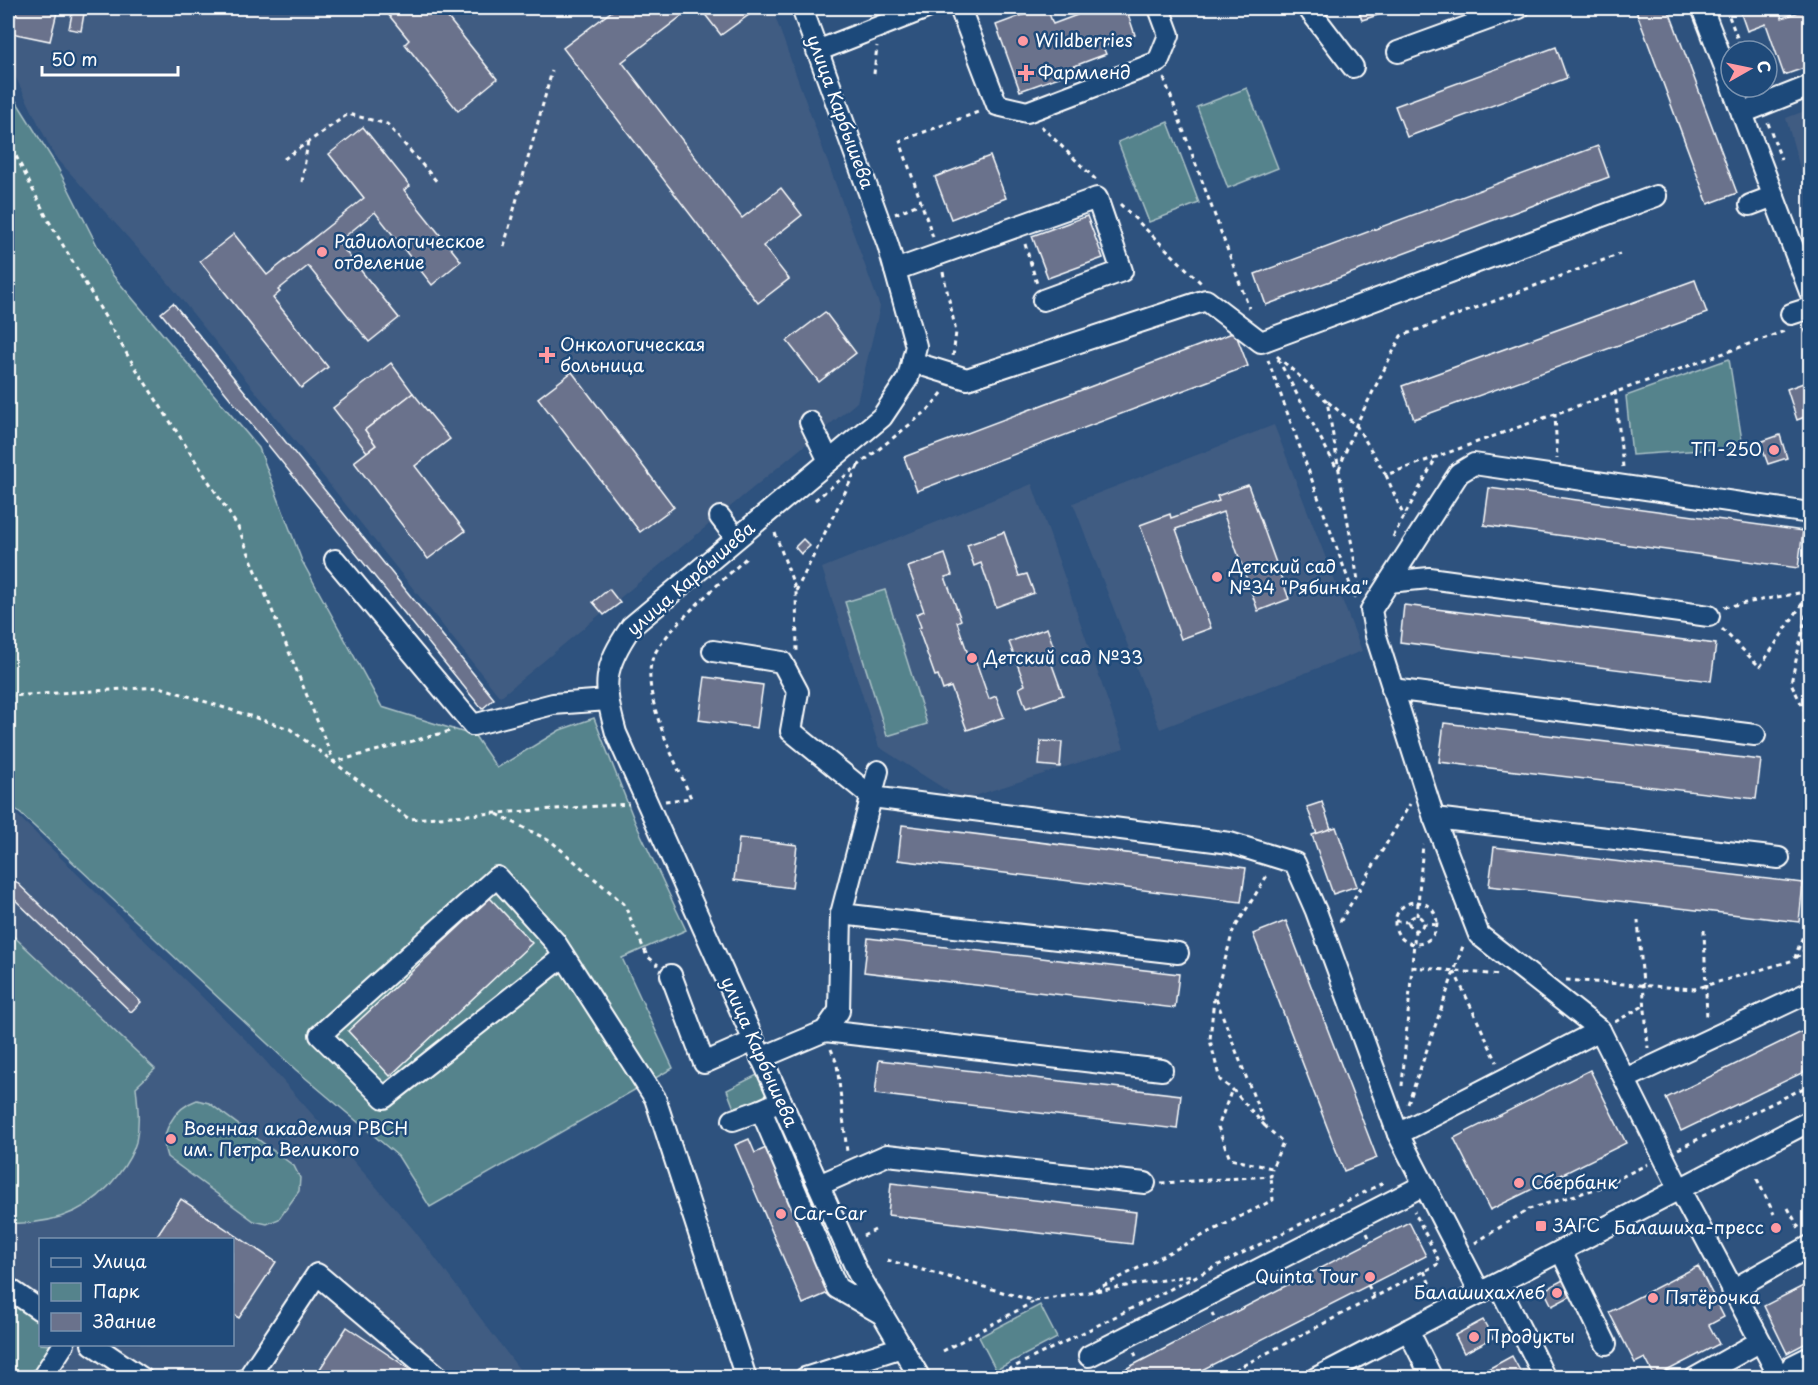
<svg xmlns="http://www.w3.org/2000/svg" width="1818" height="1385" font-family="'Playpen Sans',sans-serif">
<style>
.built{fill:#405c82;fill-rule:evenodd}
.green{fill:#55838c;stroke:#aac1c6;stroke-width:1.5}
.building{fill:#6a728c;stroke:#fff;stroke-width:1.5}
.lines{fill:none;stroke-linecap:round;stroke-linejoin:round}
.minor-casing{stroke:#fff;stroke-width:24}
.path{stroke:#fff;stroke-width:3;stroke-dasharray:4.5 4.5;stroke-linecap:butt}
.minor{stroke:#1f4a7a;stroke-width:20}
.poi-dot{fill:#ff9aa2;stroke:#1f4a7a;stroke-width:2}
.labels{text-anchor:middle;stroke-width:5;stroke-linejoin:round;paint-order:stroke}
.poi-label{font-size:18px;fill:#fff;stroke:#1f4a7a;text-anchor:start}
.street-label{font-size:18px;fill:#fff;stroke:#1f4a7a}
</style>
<rect width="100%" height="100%" fill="#2e527e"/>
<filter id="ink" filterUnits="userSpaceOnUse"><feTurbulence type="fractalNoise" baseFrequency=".0167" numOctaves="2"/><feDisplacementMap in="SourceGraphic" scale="12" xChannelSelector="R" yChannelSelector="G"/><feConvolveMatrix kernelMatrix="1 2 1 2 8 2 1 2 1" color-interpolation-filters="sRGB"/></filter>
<g filter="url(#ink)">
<g class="built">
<path d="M8,8H772L880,307L857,402L500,697L166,280L54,155L8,62Z"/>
<path d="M1810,109V204L1786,118Z"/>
<path d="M1274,425L1362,651L1160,729L1073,503Z"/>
<path d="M1032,484L1124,748L962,800L879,747L822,568Z"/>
<path d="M8,806L254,1048L414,1230L525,1377H8ZM40,1240H232V1344H40Z"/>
</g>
<g class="green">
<path d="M8,88L58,168L111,273L259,448L302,561L382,707L475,736L497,768L560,730L594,718L635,822L686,930L622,958L673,1068L430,1207L398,1156L296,1070L8,802Z"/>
<path d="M1247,88L1278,168L1228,188L1197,107Z"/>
<path d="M1168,122L1199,203L1149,222L1118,142Z"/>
<path d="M1729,359L1743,447L1632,455L1626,396Z"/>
<path d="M885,590L927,724L887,736L845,602Z"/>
<path d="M8,931L155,1069L136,1087C138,1106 140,1123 136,1142C133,1153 125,1166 118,1175C91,1211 55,1225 10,1223L8,1226Z"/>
<path d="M759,1074L768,1097L735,1111L727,1090Z"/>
<path d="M197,1100L209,1103L294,1166L300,1178L299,1191L279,1219L267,1224L254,1221L167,1157C158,1134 174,1108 197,1100Z"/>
<path d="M8,1300L40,1319V1344L52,1345L30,1377L8,1378Z"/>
<path d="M1040,1305L1057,1338L996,1370L979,1337Z"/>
</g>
<g class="building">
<path d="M17,8H58L50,41L11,33Z"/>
<path d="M73,8H85L81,31L69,29Z"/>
<path d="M383,8H440L497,79L458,111L405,44L409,40Z"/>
<path d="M616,8H692L622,62L742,218L781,188L802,215L763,246L789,279L758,303L563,48Z"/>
<path d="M700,8H745L750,14L721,35Z"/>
<path d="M1042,8H1047L1053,24L1077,15L1074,8H1126L1135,35L1103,47L1106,54L1069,68L1070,73L1020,91L996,25Z"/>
<path d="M1358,8H1400L1362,20Z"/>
<path d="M1635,8H1668L1737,193L1708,204Z"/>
<path d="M1739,8H1778L1782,18L1810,8V66L1784,75L1766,24L1747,31Z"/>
<path d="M1556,47L1567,78L1407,137L1395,106Z"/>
<path d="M363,127L410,186L404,190L461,261L432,285L375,212L338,242L399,318L369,342L308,266L278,290L280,292L273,298L328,367L301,388L200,261L234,234L267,275L364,198L329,154Z"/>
<path d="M1598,146L1609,177L1266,305L1255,274Z"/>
<path d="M990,156L1006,198L951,219L935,177Z"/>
<path d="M1087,216L1103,258L1048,278L1032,236Z"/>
<path d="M1695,280L1707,313L1414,419L1402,386Z"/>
<path d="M173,303L494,699L482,709L161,313Z"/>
<path d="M825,312L856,353L819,382L787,341Z"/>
<path d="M1235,332L1248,366L917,491L904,457Z"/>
<path d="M391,363L413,393L365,430L376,445L367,452L333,408Z"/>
<path d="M572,372L674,507L640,532L538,398Z"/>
<path d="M1806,382L1810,396V415L1797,420L1787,389Z"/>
<path d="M413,393L450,439L415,466L465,531L428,559L354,462L376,445L365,430Z"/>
<path d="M1780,435L1787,458L1768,464L1760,442Z"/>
<path d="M1248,485L1289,599L1258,611L1223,512L1176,529L1211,628L1181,639L1140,525L1170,514L1171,518L1219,501L1217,496Z"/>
<path d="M1489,488L1803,531L1798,568L1484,525Z"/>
<path d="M1004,532L1019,576L1027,574L1034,593L996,607L981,563L974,566L967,545Z"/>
<path d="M803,539L810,546L801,554L795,547Z"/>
<path d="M945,554L952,575L945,577L961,620L957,622L969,657L974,656L989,699L996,696L1004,717L967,730L951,687L943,690L938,675L935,676L918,628L921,627L916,614L924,611L908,567Z"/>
<path d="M609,589L620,603L604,615L593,602Z"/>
<path d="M1404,605L1716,644L1711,681L1400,642Z"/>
<path d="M1047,628L1054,648L1047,651L1063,695L1026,708L1019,688L1025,685L1009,642Z"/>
<path d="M705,677L763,685L757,728L699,720Z"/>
<path d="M1444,723L1761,760L1756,799L1439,762Z"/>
<path d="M1041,741L1062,742L1060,767L1039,765Z"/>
<path d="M1322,802L1331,829L1317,834L1307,807Z"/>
<path d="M902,825L1246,868L1241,902L898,860Z"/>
<path d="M1336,827L1357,886L1333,894L1312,835Z"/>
<path d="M739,838L797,845L792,888L734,880Z"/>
<path d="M1494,847L1803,883L1799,922L1489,886Z"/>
<path d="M8,874L141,1002L131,1012L8,893Z"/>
<path d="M490,898L532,943L390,1076L348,1031Z"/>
<path d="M1286,921L1377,1158L1344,1171L1253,934Z"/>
<path d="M868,938L1179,974L1175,1008L864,972Z"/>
<path d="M1810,1028V1069L1681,1131L1666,1098Z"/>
<path d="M879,1060L1181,1095L1177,1129L875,1094Z"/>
<path d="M1590,1070L1626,1143L1490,1210L1454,1138Z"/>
<path d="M749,1139L755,1153L766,1148L828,1293L803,1304L735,1145Z"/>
<path d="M891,1183L1136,1212L1132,1244L888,1215Z"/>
<path d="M181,1199L276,1262L239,1318L232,1314V1240H154Z"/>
<path d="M1409,1222L1426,1256L1186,1378H1108Z"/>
<path d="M1698,1266L1724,1317L1709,1325L1719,1344L1655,1377L1645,1358L1635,1363L1609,1312Z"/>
<path d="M1563,1280L1571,1296L1552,1306L1544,1290Z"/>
<path d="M1807,1284L1810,1291V1341L1787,1353L1764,1306Z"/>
<path d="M1483,1320L1493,1338L1464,1353L1455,1335Z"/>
<path d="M347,1327L423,1378H314Z"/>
<path d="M1512,1356L1524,1378H1473L1479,1374Z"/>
</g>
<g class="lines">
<g class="minor-casing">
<g id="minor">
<path d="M802,8L888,245L916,346L908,378L882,417L631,627C602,669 603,685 616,733L858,1273L920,1378"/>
<path d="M960,8L997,105L1027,112L1158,62L1169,35L1159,8"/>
<path d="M1308,8L1353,67"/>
<path d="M1702,8L1731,83"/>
<path d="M817,51L927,8"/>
<path d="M1398,52L1519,8"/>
<path d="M1732,87L1810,292"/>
<path d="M1742,113L1810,86"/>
<path d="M1750,205L1774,196"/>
<path d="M895,270L1097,198L1122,271L1043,300"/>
<path d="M1791,314L1810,308"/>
<path d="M912,362L967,379L1206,300L1261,342L1656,196"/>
<path d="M810,422L829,461"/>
<path d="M720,517L736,538"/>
<path d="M335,560L473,725L553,704L608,700"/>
<path d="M1389,582L1429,578L1709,616"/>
<path d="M713,651L782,662L798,692L791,731L872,797L1230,843L1295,863L1316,911L1398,1134"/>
<path d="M1392,689L1755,735"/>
<path d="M1434,818L1779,858"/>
<path d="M841,914L1178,953"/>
<path d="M564,956L384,1098L320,1035L497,877L555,942L564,956L655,1098L746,1378"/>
<path d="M671,975L704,1063L754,1041"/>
<path d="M825,1031L839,1011L841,914L878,771"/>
<path d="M761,1058L825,1031L1162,1070"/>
<path d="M1625,1079L1810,992"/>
<path d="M781,1101L761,1110L837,1288L882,1314"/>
<path d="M733,1120L761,1110"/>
<path d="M819,1185L887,1155L1145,1183"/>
<path d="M1561,1251L1606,1344"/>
<path d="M1498,1284L1545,1378"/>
<path d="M8,1288L40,1310"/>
<path d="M1732,1290L1810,1246"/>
<path d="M1480,1293L1398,1134L1600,1030"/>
<path d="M1408,1330L1432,1378"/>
<path d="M92,1344L142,1378"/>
<path d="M1089,1356L1424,1185"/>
<path d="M1792,1366L1810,1357"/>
<path d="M42,1378L64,1344"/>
<path d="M248,1378L317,1274L440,1378"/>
<path d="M805,1378L902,1347"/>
<path d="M1316,1378L1810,1121"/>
<path d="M1695,1378L1759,1342"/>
<path d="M1780,1378L1680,1190L1600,1030L1479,935L1434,818L1376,636L1371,610L1459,473L1474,464L1810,513"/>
</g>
</g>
<g class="path">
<path d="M860,8L865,13"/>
<path d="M1726,8L1742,51"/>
<path d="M874,74L877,46"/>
<path d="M1164,78L1249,308"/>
<path d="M1768,123L1781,159"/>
<path d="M1041,126L1096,180"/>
<path d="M8,140L47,218L128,356L238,527L334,762L454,730"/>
<path d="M284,159L348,114L387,124L438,183"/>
<path d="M302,182L308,141"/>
<path d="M1120,204L1201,283"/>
<path d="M895,214L921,203"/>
<path d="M933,237L900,141L981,111"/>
<path d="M1025,244L1037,284"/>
<path d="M504,246L552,71"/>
<path d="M943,272L956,332L953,357"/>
<path d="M1805,329L1810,342"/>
<path d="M1277,356L1327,401L1360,592"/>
<path d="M1278,359L1336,467"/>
<path d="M1268,360L1355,598"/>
<path d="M1615,391L1623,467"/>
<path d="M1328,402L1356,425L1386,475L1785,331"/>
<path d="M1555,413L1557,459"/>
<path d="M1339,469L1356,425L1401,336L1620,254"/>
<path d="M1386,475L1404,517"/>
<path d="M815,500L928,410L943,392"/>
<path d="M775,533L796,591L797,651"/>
<path d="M1393,537L1437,456"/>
<path d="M796,591L859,464"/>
<path d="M1810,597L1791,683L1810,721"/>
<path d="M1724,607L1810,591"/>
<path d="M1722,629L1760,667L1810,592"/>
<path d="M8,696L160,687L290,729L409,819L629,804"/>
<path d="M665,801L691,798C677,764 637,690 654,655C668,627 724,580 748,556"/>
<path d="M497,814L552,842L624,904L647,956L658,965"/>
<circle cx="1416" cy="923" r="21"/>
<path d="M1417,916L1423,844"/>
<circle cx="1416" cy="923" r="7"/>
<path d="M1638,920L1648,1048"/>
<path d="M1395,921L1409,922"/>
<path d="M1340,922L1410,804"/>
<path d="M1422,924L1438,925"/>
<path d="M1704,930L1707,1020"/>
<path d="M1796,958L1810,945"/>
<path d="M1412,967L1500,975"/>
<path d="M1454,971L1497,1062"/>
<path d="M1566,980L1694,989L1794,960L1810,917"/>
<path d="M1214,998L1210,1040L1220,1080L1232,1089"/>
<path d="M1615,1022L1645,1005"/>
<path d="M831,1049L837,1064L847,1152"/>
<path d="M1402,1086L1415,930"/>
<path d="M1408,1104L1464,943"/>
<path d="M1265,1126L1232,1089L1218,1127L1230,1159L1272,1168L1283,1142L1265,1126L1215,996L1233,931L1268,874"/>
<path d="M1678,1149L1810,1085"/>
<path d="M1757,1179L1774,1214"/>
<path d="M1161,1183L1271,1176L1272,1168"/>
<path d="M1788,1208L1800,1230"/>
<path d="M1367,1233L1371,1242"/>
<path d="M863,1236L875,1230"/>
<path d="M1475,1243L1529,1209L1599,1188L1648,1164"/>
<path d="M887,1260L1035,1301L1193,1275"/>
<path d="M1424,1271L1433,1291"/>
<path d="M1289,1273L1293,1281"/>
<path d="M1368,1285L1374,1297"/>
<path d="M1095,1290L1273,1200L1271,1176"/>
<path d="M1212,1313L1216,1321"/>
<path d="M943,1351L1033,1302"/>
<path d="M1134,1352L1138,1360"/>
<path d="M992,1378L1385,1182"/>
<path d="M1219,1378L1440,1263L1414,1211"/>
</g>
<use href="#minor" class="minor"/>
</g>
</g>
<g class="poi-dot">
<circle cx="1023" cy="41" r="6"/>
<path d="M1023 64h6v6h6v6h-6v6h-6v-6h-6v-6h6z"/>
<circle cx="322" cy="252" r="6"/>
<path d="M544 346h6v6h6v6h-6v6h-6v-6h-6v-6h6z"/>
<circle cx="1774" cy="450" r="6"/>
<circle cx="1217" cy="577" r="6"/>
<circle cx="972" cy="658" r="6"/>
<circle cx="171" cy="1139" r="6"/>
<circle cx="1519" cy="1183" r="6"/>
<circle cx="781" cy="1214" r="6"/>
<rect x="1535" y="1220" width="12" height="12" rx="3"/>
<circle cx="1776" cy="1228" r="6"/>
<circle cx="1370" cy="1277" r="6"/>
<circle cx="1557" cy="1293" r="6"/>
<circle cx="1653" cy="1298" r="6"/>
<circle cx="1474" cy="1337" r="6"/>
</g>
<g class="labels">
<g class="poi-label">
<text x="1035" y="47">Wildberries</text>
<text x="1038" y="79">Фармленд</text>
<text x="334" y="248">Радиологическое<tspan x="334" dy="21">отделение</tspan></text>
<text x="560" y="351">Онкологическая<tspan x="560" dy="21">больница</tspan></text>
<text x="1762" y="456" text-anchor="end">ТП-250</text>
<text x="1229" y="573">Детский сад<tspan x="1229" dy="21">№34 "Рябинка"</tspan></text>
<text x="984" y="664">Детский сад №33</text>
<text x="183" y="1135">Военная академия РВСН<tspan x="183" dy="21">им. Петра Великого</tspan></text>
<text x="1531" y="1189">Сбербанк</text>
<text x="793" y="1220">Car-Car</text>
<text x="1553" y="1232">ЗАГС</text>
<text x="1764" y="1234" text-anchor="end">Балашиха-пресс</text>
<text x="1358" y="1283" text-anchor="end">Quinta Tour</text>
<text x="1545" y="1299" text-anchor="end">Балашихахлеб</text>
<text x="1665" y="1304">Пятёрочка</text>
<text x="1486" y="1343">Продукты</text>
</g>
<g class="street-label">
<text transform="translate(840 112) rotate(70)" y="6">улица Карбышева</text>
<text transform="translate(691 579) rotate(-41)" y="6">улица Карбышева</text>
<text transform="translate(759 1052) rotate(66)" y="6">улица Карбышева</text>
</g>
</g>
<rect width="1818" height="1385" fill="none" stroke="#1f4a7a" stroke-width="30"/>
<rect x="15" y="15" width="1788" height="1355" fill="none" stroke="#fff" stroke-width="2" filter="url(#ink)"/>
<rect x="39" y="1238" width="195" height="108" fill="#1f4a7a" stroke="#7992af" stroke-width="1.5"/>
<rect x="51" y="1258" width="30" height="9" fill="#1f4a7a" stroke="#7992af" stroke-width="1.5"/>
<text x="93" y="1268" font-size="18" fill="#ffffff">Улица</text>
<rect x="51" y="1283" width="30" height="18" fill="#55838c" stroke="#7992af" stroke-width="1.5"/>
<text x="93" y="1298" font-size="18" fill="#ffffff">Парк</text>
<rect x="51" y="1313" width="30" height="18" fill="#6a728c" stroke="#7992af" stroke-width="1.5"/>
<text x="93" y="1328" font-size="18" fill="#ffffff">Здание</text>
<g transform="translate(1749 69) rotate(81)"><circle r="28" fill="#1f4a7a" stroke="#7992af" stroke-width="1.5"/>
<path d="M0-4.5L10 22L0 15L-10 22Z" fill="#ff9aa2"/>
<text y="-9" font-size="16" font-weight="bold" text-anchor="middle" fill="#ffffff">С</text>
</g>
<path d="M42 66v9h136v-9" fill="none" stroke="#ffffff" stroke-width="3"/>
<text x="51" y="66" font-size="18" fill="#ffffff" stroke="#1f4a7a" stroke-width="4.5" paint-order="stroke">50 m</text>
</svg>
